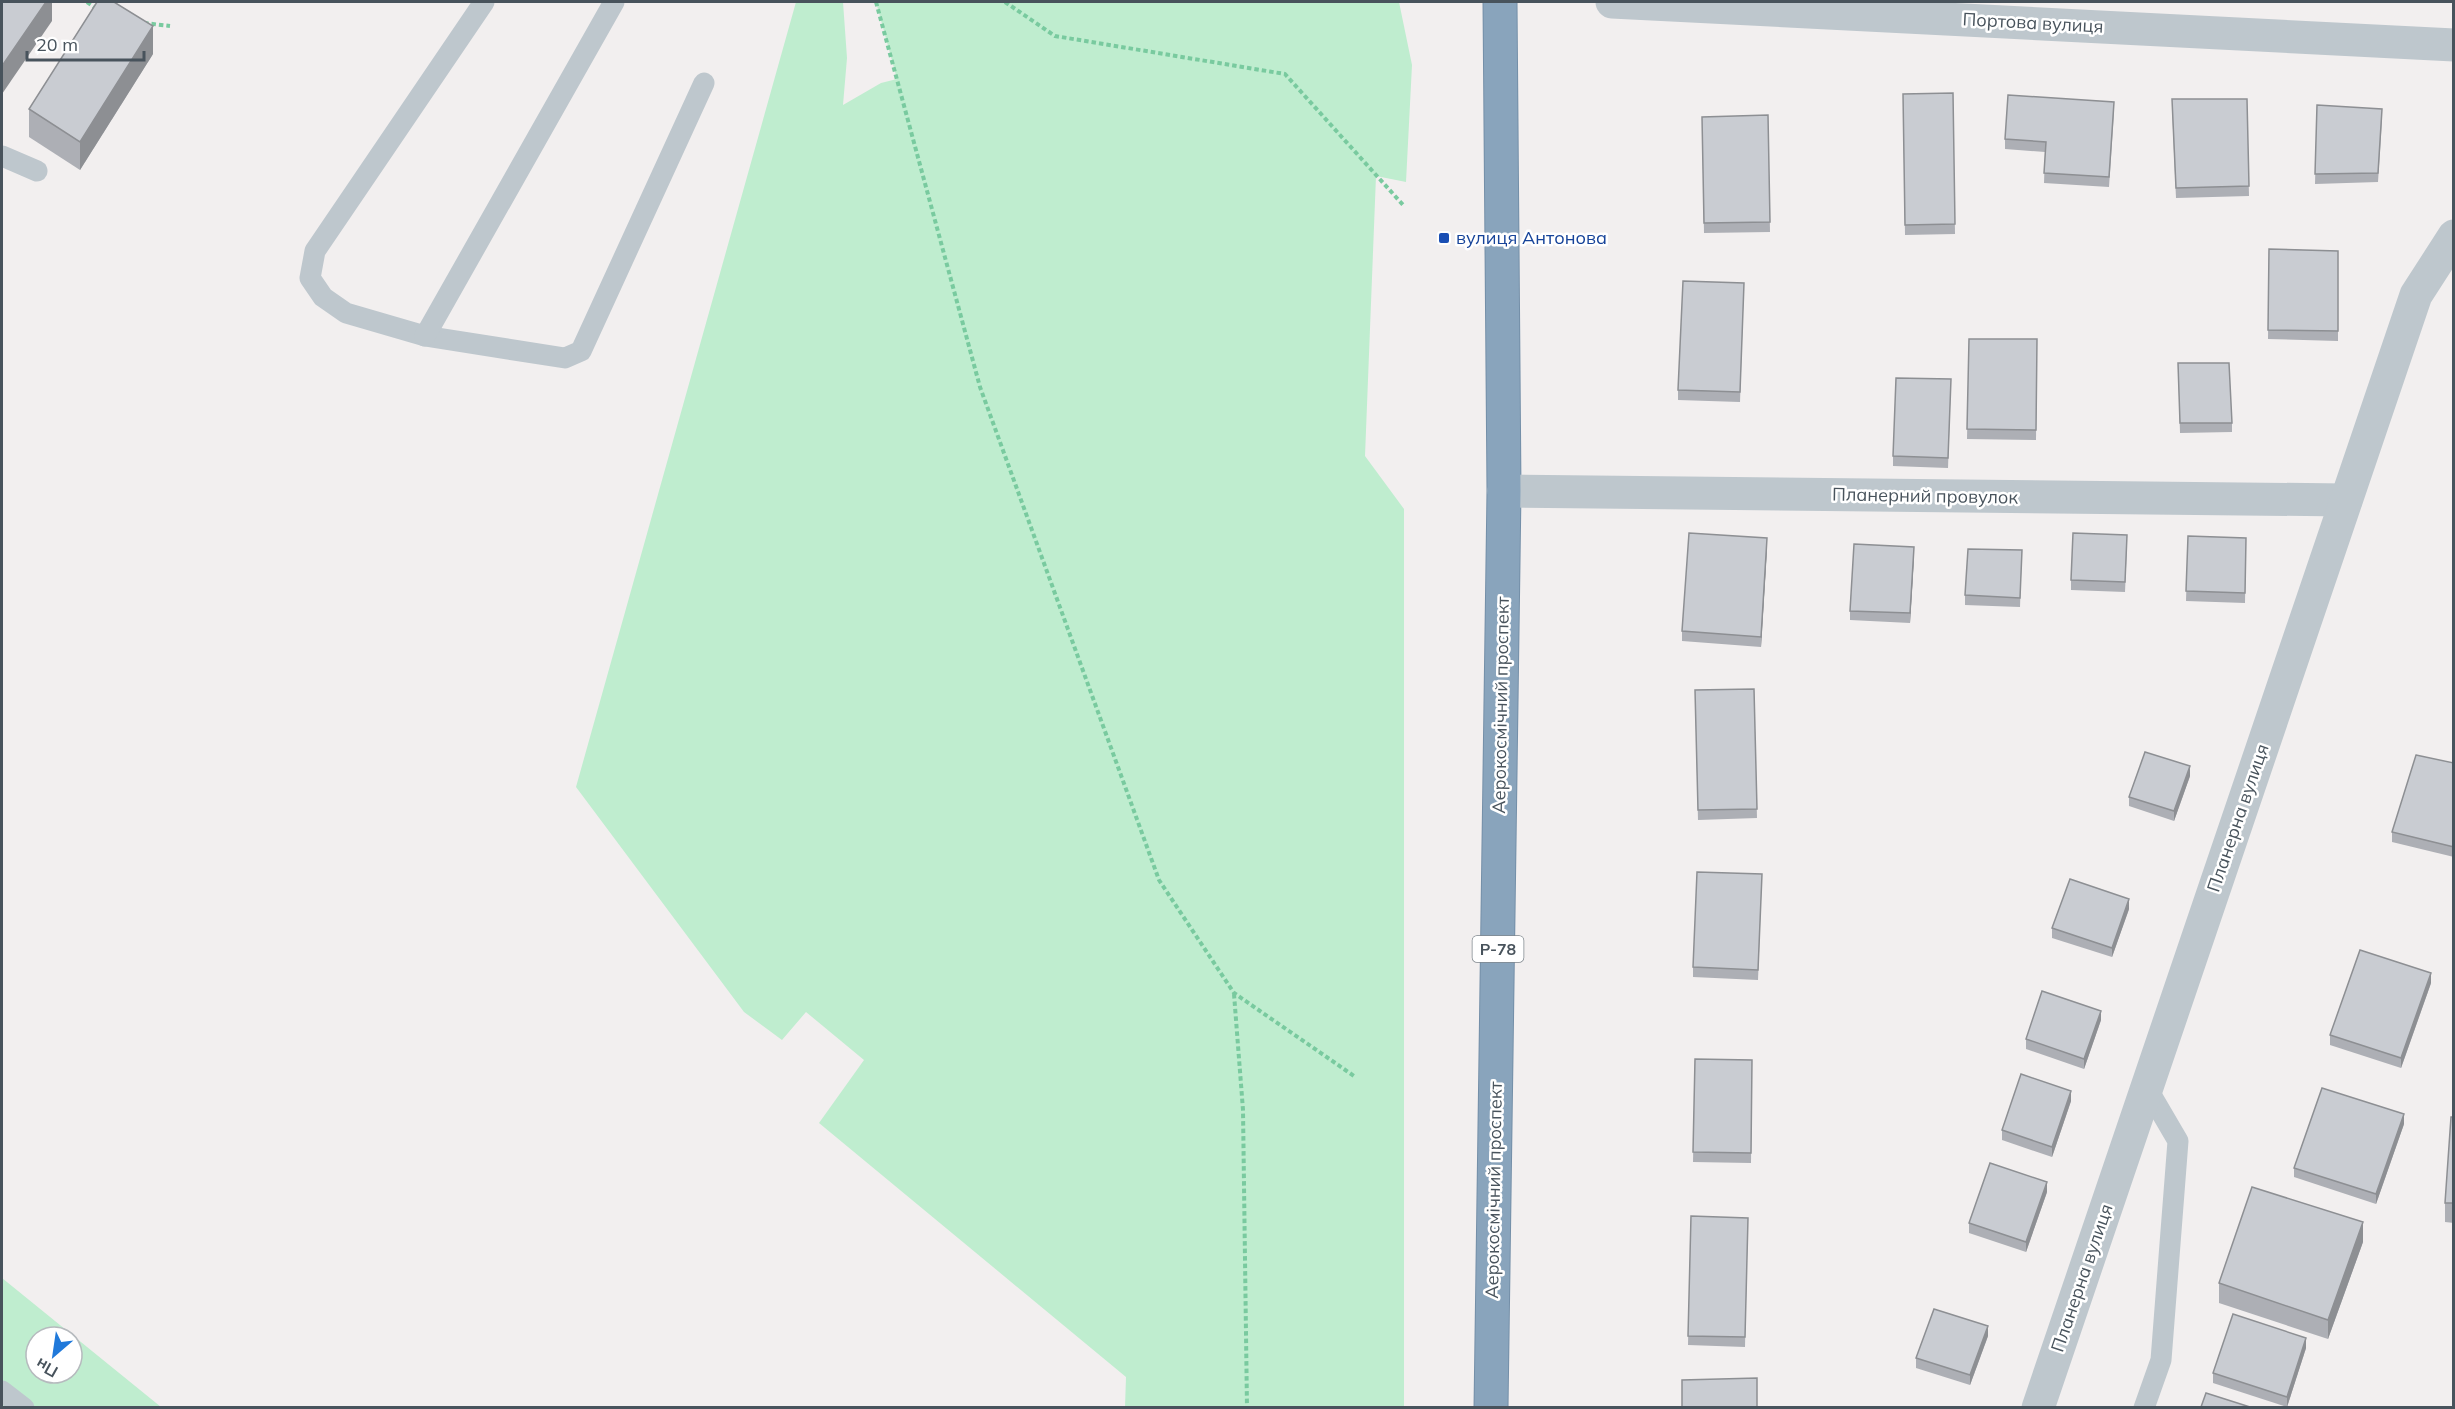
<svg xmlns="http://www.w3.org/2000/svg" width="2455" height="1409" font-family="Mulish,sans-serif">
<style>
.green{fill:#bfedcf;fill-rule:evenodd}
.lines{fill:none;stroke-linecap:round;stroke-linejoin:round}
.highway-casing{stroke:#748fa8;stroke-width:35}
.path{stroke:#79ca9f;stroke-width:4;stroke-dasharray:4.5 3;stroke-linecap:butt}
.lane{stroke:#bec7cd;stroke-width:21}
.street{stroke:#bec7cd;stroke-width:33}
.highway{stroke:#89a4bc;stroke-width:33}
.wall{fill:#adafb5}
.shaded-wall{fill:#8d8f93}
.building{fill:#c9ccd2;stroke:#8d8f93;stroke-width:1.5}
.transit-dot{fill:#1a4fb4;stroke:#fff;stroke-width:2}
.labels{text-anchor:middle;stroke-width:5;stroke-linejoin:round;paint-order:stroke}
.shield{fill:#fff;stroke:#7f878d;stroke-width:1.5}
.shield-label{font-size:16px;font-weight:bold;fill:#48535c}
.street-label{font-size:18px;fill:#48535c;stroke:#fff}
.transit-label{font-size:18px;fill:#164399;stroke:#fff;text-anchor:start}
</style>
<rect width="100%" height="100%" fill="#f2efef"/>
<g class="green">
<path d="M796,2H843L847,58L843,105L881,83L897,79L876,2H1399L1412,65L1406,182L1376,176L1365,456L1404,509V1407H1125L1126,1377L819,1123L864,1060L806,1012L782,1040L744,1012L576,787Z"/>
<path d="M2,1278L161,1407H2ZM36,1337H72V1373H36Z"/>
</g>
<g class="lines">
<g class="highway-casing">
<path id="highway" d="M1491,1408L1504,491L1500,2"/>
</g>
<g class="path">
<path d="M87,2L96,8"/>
<path d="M876,2L980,387L1159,880L1234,993L1354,1076"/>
<path d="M1005,2L1055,36L1285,74L1404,206"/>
<path d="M144,23L170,26"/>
<path d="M1234,994L1243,1110L1247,1408"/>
</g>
<g class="lane">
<path d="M484,2L315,251L310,278L323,297L346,313L425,336L565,358L581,351L704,83"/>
<path d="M2,156L37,171"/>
<path d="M425,336L614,2"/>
<path d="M2,1391L24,1408"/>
<path d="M2144,1408L2161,1360L2178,1141L2147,1088"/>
</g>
<g class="street">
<path d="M1612,2L2454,45"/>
<path d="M1504,491L2346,500"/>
<path d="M2038,1408L2416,295L2454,236"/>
</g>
<use href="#highway" class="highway"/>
</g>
<g class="wall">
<path d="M153,54L80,170L29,137V109Z"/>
<path d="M1953,93L1955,234L1905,235L1903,94Z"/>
<path d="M2247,99L2249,196L2176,198L2172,108Z"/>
<path d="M2317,105L2382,119L2378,182L2315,184Z"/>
<path d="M2114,112L2109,187L2044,183L2045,152L2005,149V139Z"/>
<path d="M1768,115L1770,232L1704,233L1702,117Z"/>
<path d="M2269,249L2338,251V341L2268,339Z"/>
<path d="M1744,283L1740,402L1678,400V390Z"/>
<path d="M1969,339H2037L2036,440L1967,439Z"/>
<path d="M2178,363L2232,423V432L2180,433Z"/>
<path d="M1951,379L1948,468L1893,466V456Z"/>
<path d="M2188,536L2246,538L2245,603L2186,601Z"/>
<path d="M2127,545L2125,592L2071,590V580Z"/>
<path d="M1767,548L1761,647L1682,641V631Z"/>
<path d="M2022,550L2020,607L1965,605V595Z"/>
<path d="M1914,557L1910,623L1850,620V611Z"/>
<path d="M1754,689L1757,818L1698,820L1695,690Z"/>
<path d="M2454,763V857L2392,842V832Z"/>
<path d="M2190,776L2174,821L2129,806V797Z"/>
<path d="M1762,874L1758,980L1693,977V967Z"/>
<path d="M2129,909L2112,957L2052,938V928Z"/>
<path d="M2431,983L2401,1068L2330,1045V1035Z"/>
<path d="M2101,1020L2084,1069L2026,1049V1039Z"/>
<path d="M1695,1059L1752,1060L1751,1163L1693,1162Z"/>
<path d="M2071,1101L2052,1157L2002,1140V1130Z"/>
<path d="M2454,1117V1223L2445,1222V1203Z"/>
<path d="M2404,1124L2376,1204L2294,1177V1168Z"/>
<path d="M2047,1192L2026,1252L1969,1233V1223Z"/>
<path d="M1691,1216L1748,1218L1745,1347L1688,1345Z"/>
<path d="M2363,1242L2328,1339L2219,1303V1283Z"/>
<path d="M1988,1336L1970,1385L1916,1368V1358Z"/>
<path d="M2306,1348L2287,1407L2213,1383V1373Z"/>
</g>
<g class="shaded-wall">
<path d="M46,2H52V21L2,94V66Z"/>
<path d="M153,26V54L80,170V142Z"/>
<path d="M1767,538V548L1761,647V637Z"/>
<path d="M1914,547V557L1910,623V613Z"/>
<path d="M2190,766V776L2174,821V811Z"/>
<path d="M2129,899V909L2112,957V948Z"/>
<path d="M2431,973V983L2401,1068V1058Z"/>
<path d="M2101,1011V1020L2084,1069V1059Z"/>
<path d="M2071,1091V1101L2052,1157V1147Z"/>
<path d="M2404,1114V1124L2376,1204V1194Z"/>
<path d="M2047,1182V1192L2026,1252V1242Z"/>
<path d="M2363,1222V1242L2328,1339V1320Z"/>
<path d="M1988,1326V1336L1970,1385V1375Z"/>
<path d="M2306,1338V1348L2287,1407V1397Z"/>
</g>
<g class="building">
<path d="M2,2H46L2,66Z"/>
<path d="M97,2H114L153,26L80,142L29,109Z"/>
<path d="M1953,93L1955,224L1905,225L1903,94Z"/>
<path d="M2008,95L2114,102L2109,177L2044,173L2046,142L2005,139Z"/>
<path d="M2172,99H2247L2249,186L2176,188Z"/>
<path d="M2317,105L2382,109L2378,173L2315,174Z"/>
<path d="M1768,115L1770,222L1704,223L1702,117Z"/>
<path d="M2269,249L2338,251V331L2268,330Z"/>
<path d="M1683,281L1744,283L1740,392L1678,390Z"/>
<path d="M1969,339H2037L2036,430L1967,429Z"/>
<path d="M2178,363H2229L2232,423H2180Z"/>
<path d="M1896,378L1951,379L1948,458L1893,456Z"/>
<path d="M1689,533L1767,538L1761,637L1682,631Z"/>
<path d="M2073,533L2127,535L2125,582L2071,580Z"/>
<path d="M2188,536L2246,538L2245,593L2186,591Z"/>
<path d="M1854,544L1914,547L1910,613L1850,611Z"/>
<path d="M1968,549L2022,550L2020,598L1965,595Z"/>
<path d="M1754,689L1757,809L1698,810L1695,690Z"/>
<path d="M2145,752L2190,766L2174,811L2129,797Z"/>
<path d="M2416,755L2454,763V847L2392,832Z"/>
<path d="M1697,872L1762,874L1758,970L1693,967Z"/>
<path d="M2070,879L2129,899L2112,948L2052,928Z"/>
<path d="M2360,950L2431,973L2401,1058L2330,1035Z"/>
<path d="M2042,991L2101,1011L2084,1059L2026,1039Z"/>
<path d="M1695,1059L1752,1060L1751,1153L1693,1152Z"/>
<path d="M2021,1074L2071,1091L2052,1147L2002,1130Z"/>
<path d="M2322,1088L2404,1114L2376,1194L2294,1168Z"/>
<path d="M2451,1117H2454V1203H2445Z"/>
<path d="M1990,1163L2047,1182L2026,1242L1969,1223Z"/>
<path d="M2252,1187L2363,1222L2328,1320L2219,1283Z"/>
<path d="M1691,1216L1748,1218L1745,1337L1688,1336Z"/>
<path d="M1934,1309L1988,1326L1970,1375L1916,1358Z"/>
<path d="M2233,1314L2306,1338L2287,1397L2213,1373Z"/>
<path d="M1757,1378V1407H1682V1380Z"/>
<path d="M2206,1393L2250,1407H2201Z"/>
</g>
<rect class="transit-dot" x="1438" y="232" width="12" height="12" rx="3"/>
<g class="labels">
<rect class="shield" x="1472.5" y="936" width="51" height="26" rx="4.5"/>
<g class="shield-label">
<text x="1498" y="955">Р-78</text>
</g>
<g class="street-label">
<text transform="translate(2033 23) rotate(3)" y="6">Портова вулиця</text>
<text transform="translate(1925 496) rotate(1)" y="6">Планерний провулок</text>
<text transform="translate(1501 705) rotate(-89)" y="6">Аерокосмічний проспект</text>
<text transform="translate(2238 818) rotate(-71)" y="6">Планерна вулиця</text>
<text transform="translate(1494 1190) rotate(-89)" y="6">Аерокосмічний проспект</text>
<text transform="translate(2082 1278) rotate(-71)" y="6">Планерна вулиця</text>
</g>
<g class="transit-label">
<text x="1456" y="244">вулиця Антонова</text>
</g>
</g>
<rect width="2455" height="1409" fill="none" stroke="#48535c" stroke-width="6"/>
<g transform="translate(54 1355) rotate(209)"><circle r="28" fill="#ffffff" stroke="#b6babe" stroke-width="1.5"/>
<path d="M0-4.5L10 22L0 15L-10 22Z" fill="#2079da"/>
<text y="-9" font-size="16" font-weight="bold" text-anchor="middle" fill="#48535c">Пн</text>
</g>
<path d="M27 51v9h117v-9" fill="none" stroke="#48535c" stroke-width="3"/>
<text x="36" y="51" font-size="18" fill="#48535c" stroke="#ffffff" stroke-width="4.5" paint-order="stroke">20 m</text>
</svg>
